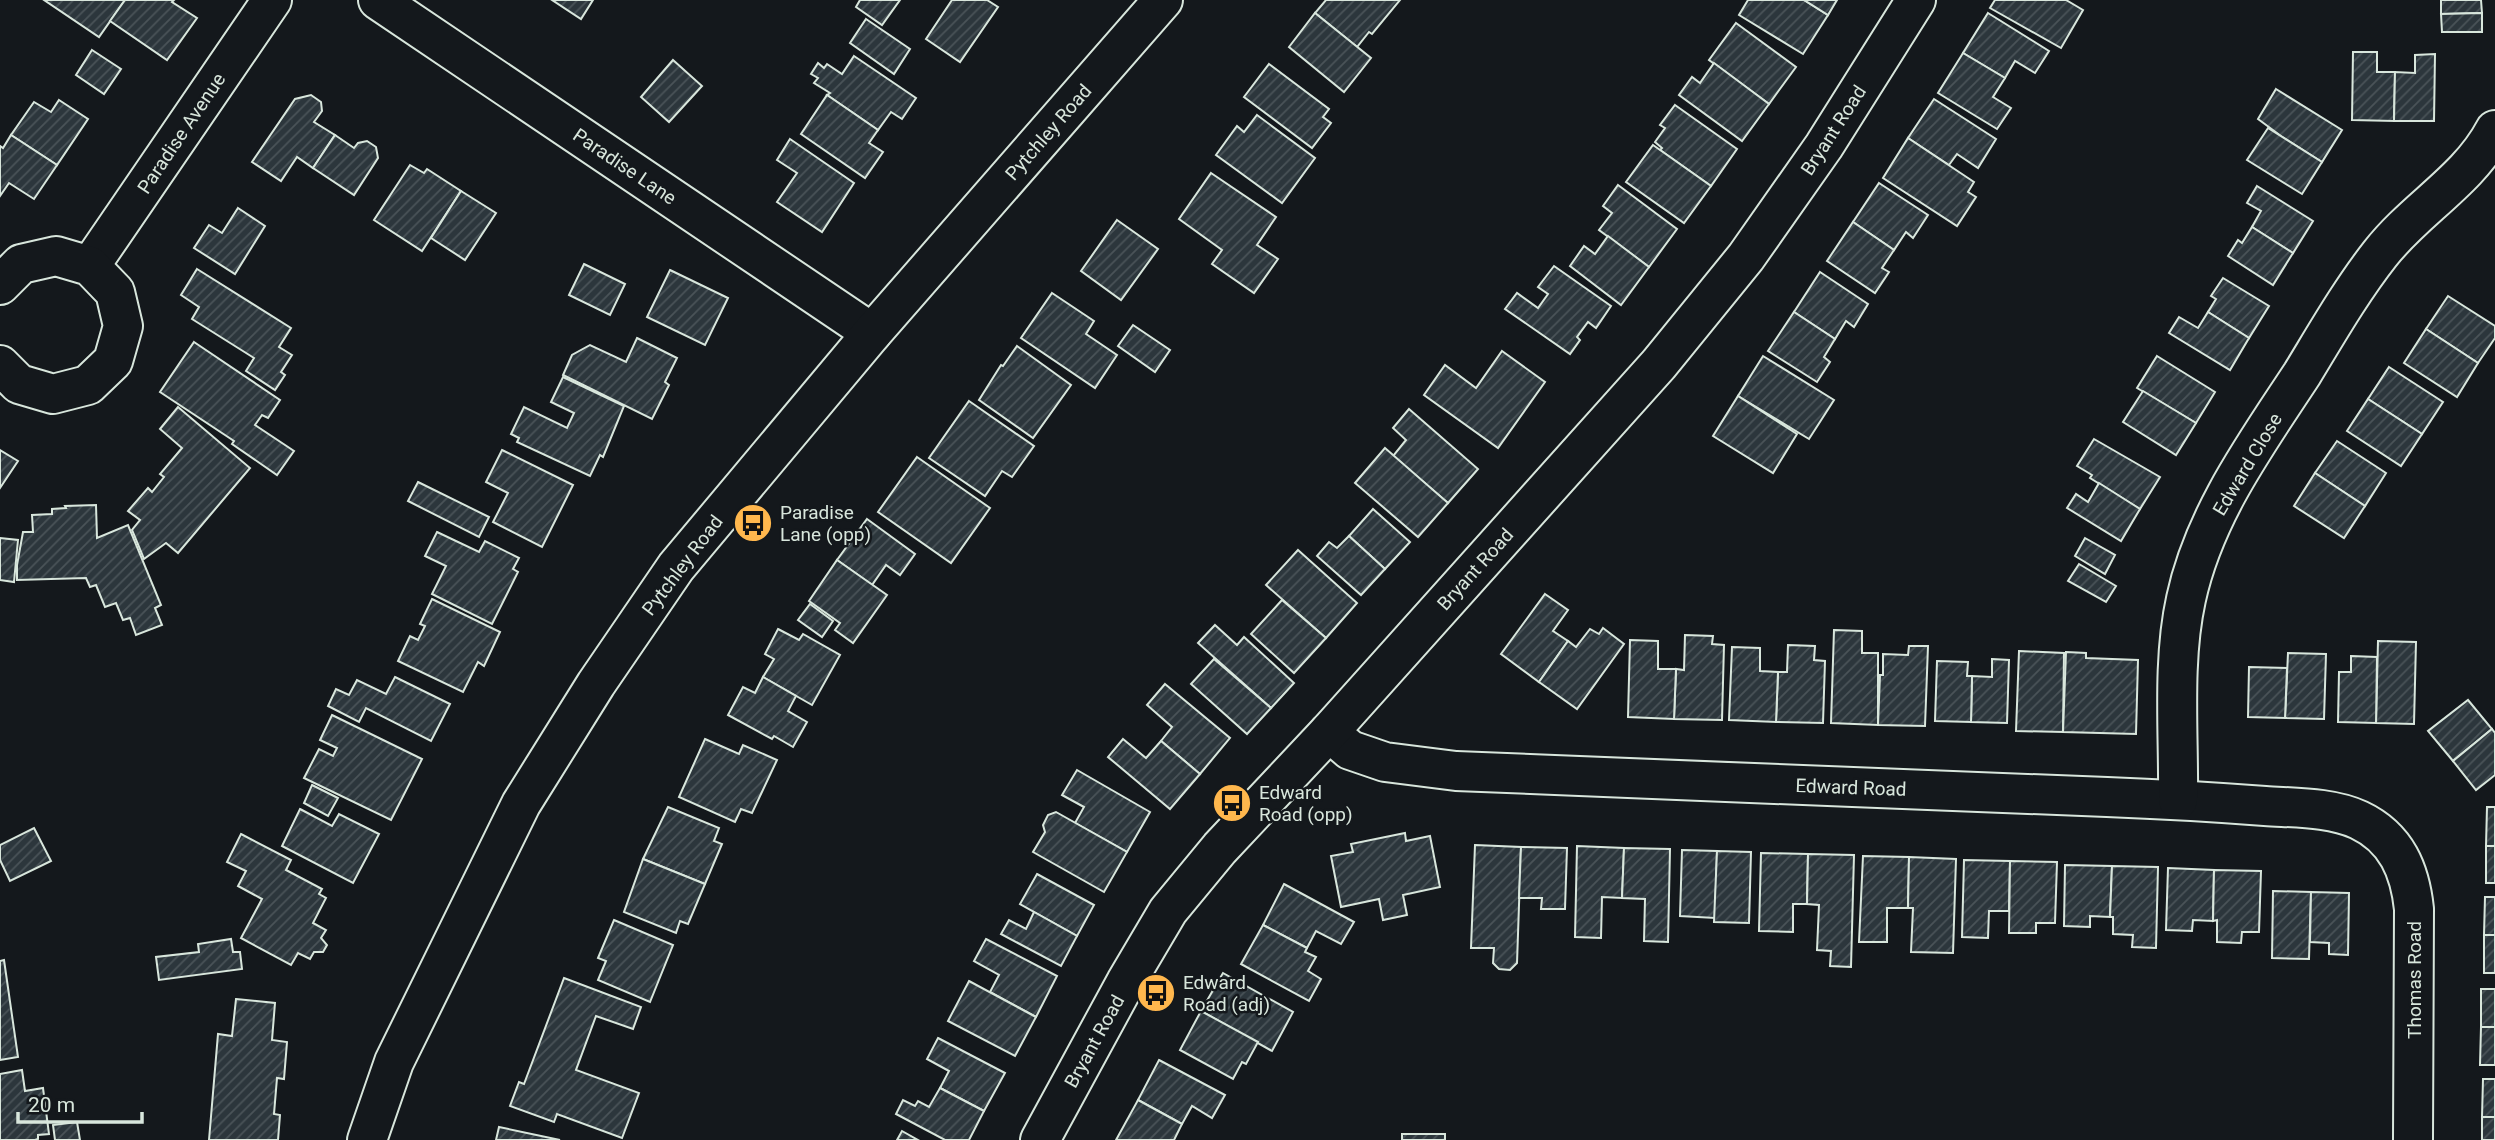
<svg xmlns="http://www.w3.org/2000/svg" width="2495" height="1140" font-family="Roboto,sans-serif">
<style>
.building{fill:url(#building-hatch);stroke:#d8e6dc;stroke-width:2}
.lines{fill:none;stroke-linecap:round;stroke-linejoin:round}
.minor-casing{stroke:#d8e6dc;stroke-width:42}
.major-casing{stroke:#d8e6dc;stroke-width:42}
.minor{stroke:#14181c;stroke-width:38}
.major{stroke:#14181c;stroke-width:38}
.labels{text-anchor:middle;stroke-width:5;stroke-linejoin:round;paint-order:stroke}
.street-label{font-size:19px;fill:#d8e6dc;stroke:#14181c}
.poi-label{font-size:19px;fill:#d8e6dc;stroke:#14181c;text-anchor:start}
</style>
<defs>
<pattern id="building-hatch" width="6" height="6" patternUnits="userSpaceOnUse" patternTransform="scale(1.75)"><rect width="6" height="6" fill="#2c363c"/><path d="M-1 1l2-2M0 6l6-6M5 7l2-2" fill="none" stroke="#4a5358"/></pattern>
</defs>
<rect width="100%" height="100%" fill="#14181c"/>
<g class="building">
<path d="M44,0H125L99,37Z"/>
<path d="M125,0H174L172,2L197,18L167,60L110,21Z"/>
<path d="M552,0H593L581,19Z"/>
<path d="M860,0H900L882,25L856,7Z"/>
<path d="M952,0H987L998,7L960,62L926,39Z"/>
<path d="M1326,0H1400L1372,34L1369,32L1357,47L1315,13Z"/>
<path d="M1748,0H1804L1828,15L1803,54L1739,15Z"/>
<path d="M1804,0H1837L1828,15Z"/>
<path d="M1995,0H2066L2083,10L2061,48L1990,8Z"/>
<path d="M2441,0H2481L2482,13L2441,14Z"/>
<path d="M1315,13L1371,58L1344,92L1289,47Z"/>
<path d="M1988,13L2049,51L2035,73L2015,61L2005,78L1963,53Z"/>
<path d="M2482,13V32H2442L2441,14Z"/>
<path d="M866,19L910,49L894,74L850,43Z"/>
<path d="M1736,23L1796,67L1769,104L1709,60Z"/>
<path d="M92,50L121,69L104,94L76,75Z"/>
<path d="M2353,52H2377V72H2395L2394,121L2352,120Z"/>
<path d="M1963,53L2005,78L1993,97L2011,108L1997,129L1938,93Z"/>
<path d="M2435,54L2434,121H2394L2395,72L2415,73V55Z"/>
<path d="M854,56L916,98L902,119L891,112L878,130L827,95L830,93L814,83L818,78L811,74L818,63L824,68L827,64L842,74Z"/>
<path d="M673,60L702,86L669,122L641,97Z"/>
<path d="M1714,63L1769,104L1742,141L1679,95L1692,77L1700,83Z"/>
<path d="M1269,64L1329,109L1323,117L1331,123L1312,148L1244,97Z"/>
<path d="M2276,89L2342,130L2322,162L2281,136L2258,119Z"/>
<path d="M311,95L321,102L322,111L314,122L335,135L313,168L297,157L281,181L252,162L295,99Z"/>
<path d="M827,95L878,130L869,143L883,152L865,178L801,134Z"/>
<path d="M1934,99L1996,139L1978,168L1957,154L1949,165L1908,138Z"/>
<path d="M59,100L88,119L57,165L11,135L34,102L51,112Z"/>
<path d="M1675,105L1737,149L1711,186L1660,150L1662,148L1655,142L1665,128L1660,125Z"/>
<path d="M1257,115L1315,158L1282,203L1216,155L1237,126L1244,132Z"/>
<path d="M2268,128L2322,162L2302,194L2247,160Z"/>
<path d="M11,135L57,165L34,199L9,183L0,196V146L3,148Z"/>
<path d="M335,135L354,148L358,143L367,141L376,147L378,158L354,195L313,168Z"/>
<path d="M1908,138L1974,182L1968,192L1976,197L1957,226L1883,178Z"/>
<path d="M790,139L854,183L822,232L777,202L797,173L777,160Z"/>
<path d="M1653,145L1711,186L1684,223L1626,182Z"/>
<path d="M410,165L424,173L427,169L461,191L422,251L374,220Z"/>
<path d="M1211,173L1276,217L1257,245L1278,259L1254,293L1212,264L1222,250L1179,219Z"/>
<path d="M1879,183L1928,215L1913,238L1906,232L1894,250L1853,222Z"/>
<path d="M1618,185L1677,229L1649,267L1599,230L1612,213L1603,206Z"/>
<path d="M2257,186L2313,221L2293,253L2252,227L2261,211L2247,203Z"/>
<path d="M461,191L496,213L465,260L431,238Z"/>
<path d="M238,208L265,226L235,274L194,248L209,225L222,233Z"/>
<path d="M1117,220L1158,249L1121,300L1081,271Z"/>
<path d="M1853,222L1894,250L1882,268L1889,272L1875,293L1827,261Z"/>
<path d="M2252,227L2293,253L2273,285L2228,256L2238,240L2242,243Z"/>
<path d="M1608,236L1649,267L1621,305L1570,266L1584,246L1595,254Z"/>
<path d="M584,264L625,284L610,315L569,295Z"/>
<path d="M1554,266L1611,306L1596,328L1588,322L1577,337L1580,340L1570,354L1505,309L1517,293L1538,308L1548,294L1538,287Z"/>
<path d="M197,269L291,328L279,347L292,355L281,372L285,375L275,390L246,371L254,358L192,319L199,307L181,295Z"/>
<path d="M670,270L728,298L705,345L647,317Z"/>
<path d="M1820,272L1868,304L1854,327L1846,321L1835,339L1794,312Z"/>
<path d="M2223,278L2269,306L2249,338L2208,312L2216,299L2211,296Z"/>
<path d="M1052,293L1094,321L1086,334L1117,355L1095,388L1021,338Z"/>
<path d="M2448,296L2495,326V338L2478,363L2426,329Z"/>
<path d="M1794,312L1835,339L1824,357L1830,362L1817,382L1768,351Z"/>
<path d="M2208,312L2249,338L2230,370L2169,333L2179,317L2198,328Z"/>
<path d="M1133,325L1170,350L1155,372L1118,346Z"/>
<path d="M2426,329L2478,363L2457,397L2404,363Z"/>
<path d="M637,338L677,358L665,382L669,385L652,419L563,375L572,355L590,345L626,362Z"/>
<path d="M194,342L280,400L268,418L262,415L255,425L294,451L277,475L232,444L234,441L160,392Z"/>
<path d="M1017,346L1071,385L1033,438L979,400L1001,365L1003,366Z"/>
<path d="M1502,351L1545,382L1498,448L1424,395L1445,365L1476,388Z"/>
<path d="M1763,356L1834,400L1809,439L1738,396Z"/>
<path d="M2157,356L2215,392L2196,423L2137,388Z"/>
<path d="M2389,367L2443,402L2422,434L2368,399Z"/>
<path d="M563,377L624,406L603,457L600,455L590,476L517,442L519,438L511,434L524,407L567,428L574,413L551,402Z"/>
<path d="M2143,391L2196,423L2176,455L2123,422Z"/>
<path d="M1738,396L1797,434L1773,473L1713,436Z"/>
<path d="M2368,399L2422,434L2401,466L2347,431Z"/>
<path d="M969,401L1034,446L1012,477L1002,471L985,496L929,458Z"/>
<path d="M178,407L250,468L178,553L166,543L144,559L132,530L140,520L128,511L148,488L152,492L164,477L160,474L182,448L160,429Z"/>
<path d="M1409,409L1478,469L1448,503L1393,456L1406,440L1393,428Z"/>
<path d="M2094,439L2160,477L2140,509L2090,478L2092,475L2077,466Z"/>
<path d="M2337,441L2386,473L2365,506L2315,473Z"/>
<path d="M1385,448L1448,503L1418,537L1355,483Z"/>
<path d="M0,450L18,461L0,488Z"/>
<path d="M502,450L573,485L542,547L493,522L508,493L486,482Z"/>
<path d="M917,457L990,508L951,563L878,512Z"/>
<path d="M2315,473L2365,506L2344,538L2294,506Z"/>
<path d="M418,482L489,517L479,537L408,501Z"/>
<path d="M2099,483L2140,509L2121,541L2067,508L2076,494L2088,502Z"/>
<path d="M96,505L97,538L128,525L161,605L155,608L162,625L136,635L130,618L123,620L116,603L105,607L96,585L90,587L86,578L17,580V565L23,532H33L32,515L52,514V509L66,508L65,506Z"/>
<path d="M1373,509L1410,542L1385,569L1349,536Z"/>
<path d="M867,519L915,554L900,575L886,565L872,585L837,560Z"/>
<path d="M437,532L479,552L485,541L519,558L513,569L518,572L492,624L432,594L446,566L425,556Z"/>
<path d="M1349,536L1385,569L1361,595L1317,556L1329,542L1337,548Z"/>
<path d="M0,538L18,540L14,582L0,580Z"/>
<path d="M2085,538L2115,555L2105,574L2075,556Z"/>
<path d="M1298,550L1357,603L1326,638L1266,585Z"/>
<path d="M837,560L887,595L853,643L835,630L840,623L809,601Z"/>
<path d="M2079,564L2116,586L2106,602L2068,581Z"/>
<path d="M1545,594L1568,610L1553,631L1568,641L1539,682L1501,654Z"/>
<path d="M432,599L500,632L484,666L478,662L463,692L398,661L410,636L418,640L425,626L420,624Z"/>
<path d="M1282,600L1326,638L1294,673L1251,634Z"/>
<path d="M810,604L833,621L822,637L798,620Z"/>
<path d="M1215,625L1237,645L1244,637L1294,683L1271,708L1198,643Z"/>
<path d="M1603,628L1624,644L1577,709L1539,682L1568,641L1576,647L1590,629L1599,634Z"/>
<path d="M778,629L799,640L803,634L840,655L812,705L763,677L774,659L765,654Z"/>
<path d="M1834,630L1862,631V653H1878V725L1831,723Z"/>
<path d="M1685,635L1713,636L1712,644L1724,645L1722,720L1674,719L1676,669L1684,670Z"/>
<path d="M1630,640L1658,641V669H1676L1674,719L1628,717Z"/>
<path d="M2378,641L2416,642L2414,724L2376,723Z"/>
<path d="M1788,645L1815,646L1814,660L1825,661L1823,723L1776,722L1778,672H1787Z"/>
<path d="M1909,646H1928L1925,726L1878,725L1880,675H1883V654L1908,655Z"/>
<path d="M1732,647L1760,648V671L1778,672L1776,722L1729,720Z"/>
<path d="M2019,651L2064,653L2063,732L2016,731Z"/>
<path d="M2066,652L2086,653V658L2138,660L2136,734L2063,732Z"/>
<path d="M2288,653L2326,654L2324,719L2285,718Z"/>
<path d="M2351,656L2377,657L2376,723L2338,722L2339,672H2351Z"/>
<path d="M1214,659L1271,708L1247,734L1191,684Z"/>
<path d="M1992,659L2009,660L2007,723L1971,722L1972,676L1992,677Z"/>
<path d="M1937,661L1968,662L1967,676H1972L1971,722L1935,721Z"/>
<path d="M2249,667L2287,668L2285,718L2248,717Z"/>
<path d="M395,677L450,704L431,741L366,708L359,722L328,706L336,689L349,695L357,680L386,694Z"/>
<path d="M763,677L796,696L788,711L807,722L793,747L774,736L772,739L728,715L743,687L755,693Z"/>
<path d="M1165,684L1230,738L1200,774L1161,741L1172,727L1147,705Z"/>
<path d="M2468,700L2492,729L2453,761L2428,731Z"/>
<path d="M332,715L422,759L391,820L304,778L319,749L333,756L337,748L320,740Z"/>
<path d="M2492,729L2495,733V775L2476,790L2453,761Z"/>
<path d="M705,739L739,754L743,745L777,760L752,813L741,809L735,822L679,797Z"/>
<path d="M1123,739L1146,758L1161,741L1200,774L1170,809L1108,757Z"/>
<path d="M1077,770L1150,812L1127,852L1075,823L1084,807L1062,795Z"/>
<path d="M312,785L338,798L328,816L304,803Z"/>
<path d="M668,807L719,828L714,841L722,844L705,884L643,859Z"/>
<path d="M2487,807H2495V846H2486Z"/>
<path d="M300,809L332,826L339,814L379,834L353,883L282,846Z"/>
<path d="M1056,812L1127,852L1104,892L1033,852L1045,832L1043,825L1048,815Z"/>
<path d="M34,828L51,861L10,881L0,860V845Z"/>
<path d="M1405,833L1406,841L1430,836L1440,887L1403,895L1407,915L1383,920L1379,899L1341,907L1331,856L1353,852L1351,844Z"/>
<path d="M241,834L291,860L286,870L322,889L319,894L326,898L313,923L326,930L321,938L327,945L323,952H314L310,959L298,953L291,965L241,938L262,899L238,886L246,871L227,862Z"/>
<path d="M1475,845L1521,847L1517,963L1510,970L1499,969L1493,963L1494,948H1471Z"/>
<path d="M1577,846L1624,848L1622,898L1602,897L1601,938L1575,937Z"/>
<rect x="2486" y="846" width="9" height="37"/>
<path d="M1521,847L1567,848L1565,909H1541L1542,898H1519Z"/>
<path d="M1624,848L1670,849L1668,942L1644,941L1645,899L1622,898Z"/>
<path d="M1682,850L1717,851L1715,918L1680,916Z"/>
<path d="M1717,851L1751,852L1749,923L1714,922Z"/>
<path d="M1761,853L1808,854L1807,904H1793V932L1759,931Z"/>
<path d="M1808,854L1854,855L1851,967L1830,966L1831,951L1817,950L1819,905L1807,904Z"/>
<path d="M1863,856L1909,857L1908,908H1887V942H1859Z"/>
<path d="M1909,857L1956,859L1953,953L1911,952L1913,908H1908Z"/>
<path d="M643,859L705,884L688,924L680,921L676,933L624,912Z"/>
<path d="M1964,860L2010,861L2009,911H1989L1988,938L1962,937Z"/>
<path d="M2010,861L2057,862L2055,923H2036V933H2009Z"/>
<path d="M2065,865L2112,866L2110,917L2090,916V927L2064,926Z"/>
<path d="M2112,866L2158,867L2156,948L2132,947L2133,935L2113,934V917H2110Z"/>
<path d="M2168,868L2214,870L2213,921L2193,920L2192,931L2166,930Z"/>
<path d="M2214,870L2261,871L2259,932H2242L2241,943L2217,942V920L2213,921Z"/>
<path d="M1037,874L1094,905L1077,936L1020,904Z"/>
<path d="M1284,884L1354,922L1341,944L1316,931L1307,948L1263,925Z"/>
<path d="M2273,891L2311,892L2309,959L2272,958Z"/>
<path d="M2311,892L2349,893L2348,955L2329,954V943L2310,942Z"/>
<path d="M2485,897H2495V935H2484Z"/>
<path d="M1034,912L1077,936L1061,966L1001,934L1009,920L1026,929Z"/>
<path d="M614,920L673,945L650,1002L598,980L606,961L598,958Z"/>
<path d="M1263,925L1307,948L1305,952L1316,957L1308,971L1321,979L1309,1001L1241,964Z"/>
<rect x="2484" y="935" width="11" height="38"/>
<path d="M231,939L233,952H240L242,969L159,980L156,957L199,952L198,944Z"/>
<path d="M986,939L1057,976L1036,1017L990,992L999,975L974,961Z"/>
<path d="M4,960L18,1057L0,1060V961Z"/>
<path d="M1223,973L1293,1012L1272,1051L1201,1011Z"/>
<path d="M564,978L641,1007L633,1029L596,1016L576,1070L639,1093L622,1138L557,1114L554,1122L510,1106L519,1082L524,1084Z"/>
<path d="M969,981L1036,1017L1015,1056L948,1021Z"/>
<rect x="2481" y="989" width="14" height="38"/>
<path d="M236,999L275,1003L272,1040L287,1042L284,1079L277,1078L274,1114L280,1115L278,1140H209L218,1034L232,1036Z"/>
<path d="M1201,1011L1258,1042L1246,1064L1242,1062L1233,1079L1180,1050Z"/>
<path d="M2481,1027H2495V1065H2480Z"/>
<path d="M938,1038L1005,1073L984,1111L940,1088L949,1071L927,1059Z"/>
<path d="M1159,1060L1225,1095L1212,1118L1192,1106L1182,1124L1138,1100Z"/>
<path d="M22,1070L25,1091L43,1088L49,1134L38,1135V1139L35,1140H0V1074Z"/>
<path d="M2483,1079H2495V1117H2482Z"/>
<path d="M940,1088L984,1111L969,1140H945L896,1114L903,1100L915,1106L918,1101L929,1107Z"/>
<path d="M1138,1100L1182,1124L1174,1140H1116Z"/>
<rect x="2482" y="1117" width="13" height="23"/>
<path d="M77,1122L80,1140H55L53,1125Z"/>
<path d="M499,1127L560,1140H496Z"/>
<path d="M902,1131L918,1140H897Z"/>
<rect x="1402" y="1134" width="43" height="6"/>
</g>
<g class="lines">
<g class="minor-casing">
<g id="minor">
<path d="M378,0L872,333"/>
<path d="M90,266L272,0"/>
<path d="M0,285L21,264L56,256L90,266L115,292L123,326L113,361L88,385L53,394L19,384L0,365"/>
<path d="M1329,732L1350,750L1385,762L1456,771C1673,781 1890,788 2107,797C2160,799 2212,802 2265,806C2295,808 2331,807 2359,820C2397,838 2410,871 2414,909L2413,1140"/>
<path d="M2178,800C2179,735 2172,662 2186,599C2204,515 2256,444 2302,374C2327,333 2351,291 2380,254C2415,209 2468,181 2495,130"/>
<path d="M1040,1140L1126,982L1168,911L1220,848L1329,732L1659,364L1746,257L1824,146L1916,0"/>
</g>
</g>
<g class="major-casing">
<path id="major" d="M367,1140L394,1062L521,804L596,684L676,567L872,333L1163,0"/>
</g>
<use href="#minor" class="minor"/>
<use href="#major" class="major"/>
</g>
<defs>
<g id="bus-disc" transform="scale(2.0125)"><circle r="9.5" fill="#ffb74d" stroke="#14181c"/><path d="M-5-6H5V4H4V6H2V4H-2V6H-4V4H-5ZM-3.5-4V0h7V-4ZM-3.5 1.2v1.5H-2V1.2ZM2 1.2v1.5H3.5V1.2Z" fill="#111"/></g>
</defs>
<g fill-rule="evenodd">
<use href="#bus-disc" x="753" y="523"/>
<use href="#bus-disc" x="1232" y="803"/>
<use href="#bus-disc" x="1156" y="993"/>
</g>
<g class="labels">
<g class="street-label">
<text transform="translate(1833 130) rotate(-57)" y="7">Bryant Road</text>
<text transform="translate(1048 132) rotate(-49)" y="7">Pytchley Road</text>
<text transform="translate(181 133) rotate(-56)" y="7">Paradise Avenue</text>
<text transform="translate(625 166) rotate(34)" y="7">Paradise Lane</text>
<text transform="translate(2247 464) rotate(-59)" y="7">Edward Close</text>
<text transform="translate(682 565) rotate(-53)" y="7">Pytchley Road</text>
<text transform="translate(1475 569) rotate(-48)" y="7">Bryant Road</text>
<text transform="translate(1851 787) rotate(2)" y="7">Edward Road</text>
<text transform="translate(2414 980) rotate(-90)" y="7">Thomas Road</text>
<text transform="translate(1094 1041) rotate(-61)" y="7">Bryant Road</text>
</g>
<g class="poi-label">
<text x="780" y="519">Paradise<tspan x="780" dy="22">Lane (opp)</tspan></text>
<text x="1259" y="799">Edward<tspan x="1259" dy="22">Road (opp)</tspan></text>
<text x="1183" y="989">Edward<tspan x="1183" dy="22">Road (adj)</tspan></text>
</g>
</g>
<path d="M18 1112v10h124v-10" fill="none" stroke="#d8e6dc" stroke-width="3.5"/>
<text x="28" y="1112" font-size="21" fill="#d8e6dc" stroke="#14181c" stroke-width="5" paint-order="stroke">20 m</text>
</svg>
